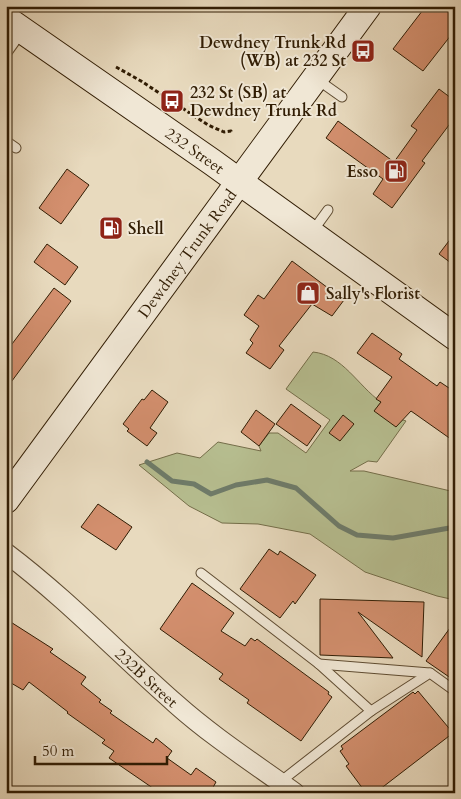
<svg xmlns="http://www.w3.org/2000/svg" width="461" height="799" font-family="Cardo,serif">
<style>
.green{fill:#b7bf91;stroke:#746e4a}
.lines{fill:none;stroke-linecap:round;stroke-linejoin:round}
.stream{stroke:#6e7c6b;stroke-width:5}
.building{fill:#d38f6e;stroke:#311d04}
.lane-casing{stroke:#5f4c32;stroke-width:11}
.street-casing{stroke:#5f4c32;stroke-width:21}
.secondary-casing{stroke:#311d04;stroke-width:28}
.path{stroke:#311d04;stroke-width:3;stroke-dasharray:4 2.5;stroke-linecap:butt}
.lane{stroke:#f0e7d5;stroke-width:9}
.street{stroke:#f0e7d5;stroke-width:19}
.secondary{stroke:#f0e7d5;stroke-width:26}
.labels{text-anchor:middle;stroke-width:4;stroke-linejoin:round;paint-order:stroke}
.poi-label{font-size:16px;font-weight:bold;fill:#311d04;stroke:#f0e7d5;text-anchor:start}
.street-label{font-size:16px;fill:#311d04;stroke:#f0e7d5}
</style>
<rect width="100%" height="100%" fill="#e8dabe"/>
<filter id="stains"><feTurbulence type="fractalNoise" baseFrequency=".004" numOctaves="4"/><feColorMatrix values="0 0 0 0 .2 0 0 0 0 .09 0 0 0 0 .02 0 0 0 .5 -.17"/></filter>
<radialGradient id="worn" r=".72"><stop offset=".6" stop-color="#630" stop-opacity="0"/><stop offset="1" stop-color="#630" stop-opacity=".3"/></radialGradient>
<path class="green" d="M313,352C343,355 358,386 381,402L375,410L406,421L377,462L368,461L350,471H364L455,492V600L437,596L365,572L310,534L258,524L222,523L189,506L139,465L177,453L200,458L218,442L261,451L259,446L269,433H278L306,453L330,420L286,389Z"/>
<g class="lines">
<path class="stream" d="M147,462L172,481L194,484L211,494L236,485L267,480L296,488L339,526L357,535L393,538L455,527"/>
</g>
<g class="building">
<path d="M426,6H455V30L423,71L393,49Z"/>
<path d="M439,89L455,101V117L422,161L425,163L392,208L373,194L383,179L326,138L338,121L394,162L417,130L411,126Z"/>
<path d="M67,169L89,185L61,224L39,208Z"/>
<path d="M455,233V266L439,254Z"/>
<path d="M47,244L78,267L65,285L34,262Z"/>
<path d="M292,261L344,300L332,316L312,304L279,346L284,350L270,369L246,353L253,343L250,340L259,326L244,315L258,295L264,299Z"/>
<path d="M54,288L71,301L6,389V352Z"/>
<path d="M372,333L402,354L399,359L437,386L440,382L455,392V442L411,411L396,427L374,411L381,402L376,399L392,377L357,353Z"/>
<path d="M152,390L168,402L150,428L157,433L147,446L127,431L129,429L123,424L142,399L144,400Z"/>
<path d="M291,404L321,426L307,446L276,424Z"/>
<path d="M256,410L275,424L259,446L241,432Z"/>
<path d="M343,415L354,424L340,441L329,433Z"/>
<path d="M98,504L132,527L116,550L81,527Z"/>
<path d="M269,549L278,555L280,551L316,575L295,604L293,601L280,618L240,589Z"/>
<path d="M192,583L234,613L221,631L245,646L251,638L255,641L257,639L329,692L328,694L332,697L301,741L247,703L249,700L219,679L223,674L160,629Z"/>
<path d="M320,599L424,602L422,657L358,612L393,658L320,655Z"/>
<path d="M6,619L53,649L50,652L86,677L81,684L101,700L99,702L112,711L110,713L153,743L156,738L172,751L167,758L191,775L196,768L216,782L210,793H160L109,758L114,751L102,743L105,740L67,713L68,712L29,682L23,690L6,680Z"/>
<path d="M455,621V681L426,661Z"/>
<path d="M418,691L453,733L375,793H366L346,766L349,764L340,751L343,749L341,746L413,692L415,694Z"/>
</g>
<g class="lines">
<g class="lane-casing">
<g id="lane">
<path d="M6,54L21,33"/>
<path d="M318,80L342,97"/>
<path d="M6,141L16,148"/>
<path d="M312,232L328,210"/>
<path d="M201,573L319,664L371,711"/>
<path d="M319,664L430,673"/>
<path d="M280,782L371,711L430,673L455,691"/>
</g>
</g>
<g class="street-casing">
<g id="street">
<path id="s1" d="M6,553C67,599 119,654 176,704C213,737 255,764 295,793"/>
</g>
</g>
<g class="secondary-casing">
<g id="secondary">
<path id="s2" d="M6,19L212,162L455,337"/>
<path id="s3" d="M6,500L368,6"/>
</g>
</g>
<path class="path" d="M116,67L141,81L208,125L224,132L231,131L232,134"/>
<use href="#lane" class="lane"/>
<use href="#street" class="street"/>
<use href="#secondary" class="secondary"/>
</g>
<defs>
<g id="bus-square" transform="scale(1.25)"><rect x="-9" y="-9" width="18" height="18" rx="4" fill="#8f2418" stroke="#f0e7d5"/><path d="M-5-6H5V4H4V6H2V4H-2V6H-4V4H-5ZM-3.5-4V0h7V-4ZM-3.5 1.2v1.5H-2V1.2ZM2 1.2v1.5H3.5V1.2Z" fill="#fff"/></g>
<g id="fuel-square" transform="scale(1.25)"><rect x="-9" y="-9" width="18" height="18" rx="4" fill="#8f2418" stroke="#f0e7d5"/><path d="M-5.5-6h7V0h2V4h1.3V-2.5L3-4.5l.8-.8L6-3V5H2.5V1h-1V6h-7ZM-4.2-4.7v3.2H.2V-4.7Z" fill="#fff"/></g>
<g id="shop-square" transform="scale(1.25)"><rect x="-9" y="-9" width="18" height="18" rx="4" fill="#8f2418" stroke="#f0e7d5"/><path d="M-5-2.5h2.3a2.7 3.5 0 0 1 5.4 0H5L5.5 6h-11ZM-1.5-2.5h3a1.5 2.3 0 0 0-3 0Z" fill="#fff"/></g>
</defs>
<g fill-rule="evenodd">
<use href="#bus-square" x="363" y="51"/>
<use href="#bus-square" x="172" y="101"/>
<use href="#fuel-square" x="396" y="171"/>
<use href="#fuel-square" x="111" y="228"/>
<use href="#shop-square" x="308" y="293"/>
</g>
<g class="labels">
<g class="poi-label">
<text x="346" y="48" text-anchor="end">Dewdney Trunk Rd<tspan x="346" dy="18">(WB) at 232 St</tspan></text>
<text x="190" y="98">232 St (SB) at<tspan x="190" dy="18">Dewdney Trunk Rd</tspan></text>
<text x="378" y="177" text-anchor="end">Esso</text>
<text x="128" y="234">Shell</text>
<text x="326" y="299">Sally's Florist</text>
</g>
<g class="street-label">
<text dy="6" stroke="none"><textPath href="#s2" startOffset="230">232 Street</textPath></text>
<text dy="6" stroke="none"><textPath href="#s3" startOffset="306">Dewdney Trunk Road</textPath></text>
<text dy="6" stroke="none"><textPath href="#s1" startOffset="188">232B Street</textPath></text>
</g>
</g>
<rect width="461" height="799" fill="none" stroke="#e8dabe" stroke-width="25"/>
<rect x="8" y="8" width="446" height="784" fill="none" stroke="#311d04" stroke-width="2.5"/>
<rect x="12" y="12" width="436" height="774" fill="none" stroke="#311d04"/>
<path d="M35 756v8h132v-8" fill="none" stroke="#311d04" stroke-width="2.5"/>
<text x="42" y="756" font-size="15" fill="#311d04" stroke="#f0e7d5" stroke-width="4" paint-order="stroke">50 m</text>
<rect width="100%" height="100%" filter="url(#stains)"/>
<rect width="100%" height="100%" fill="url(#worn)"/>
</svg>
